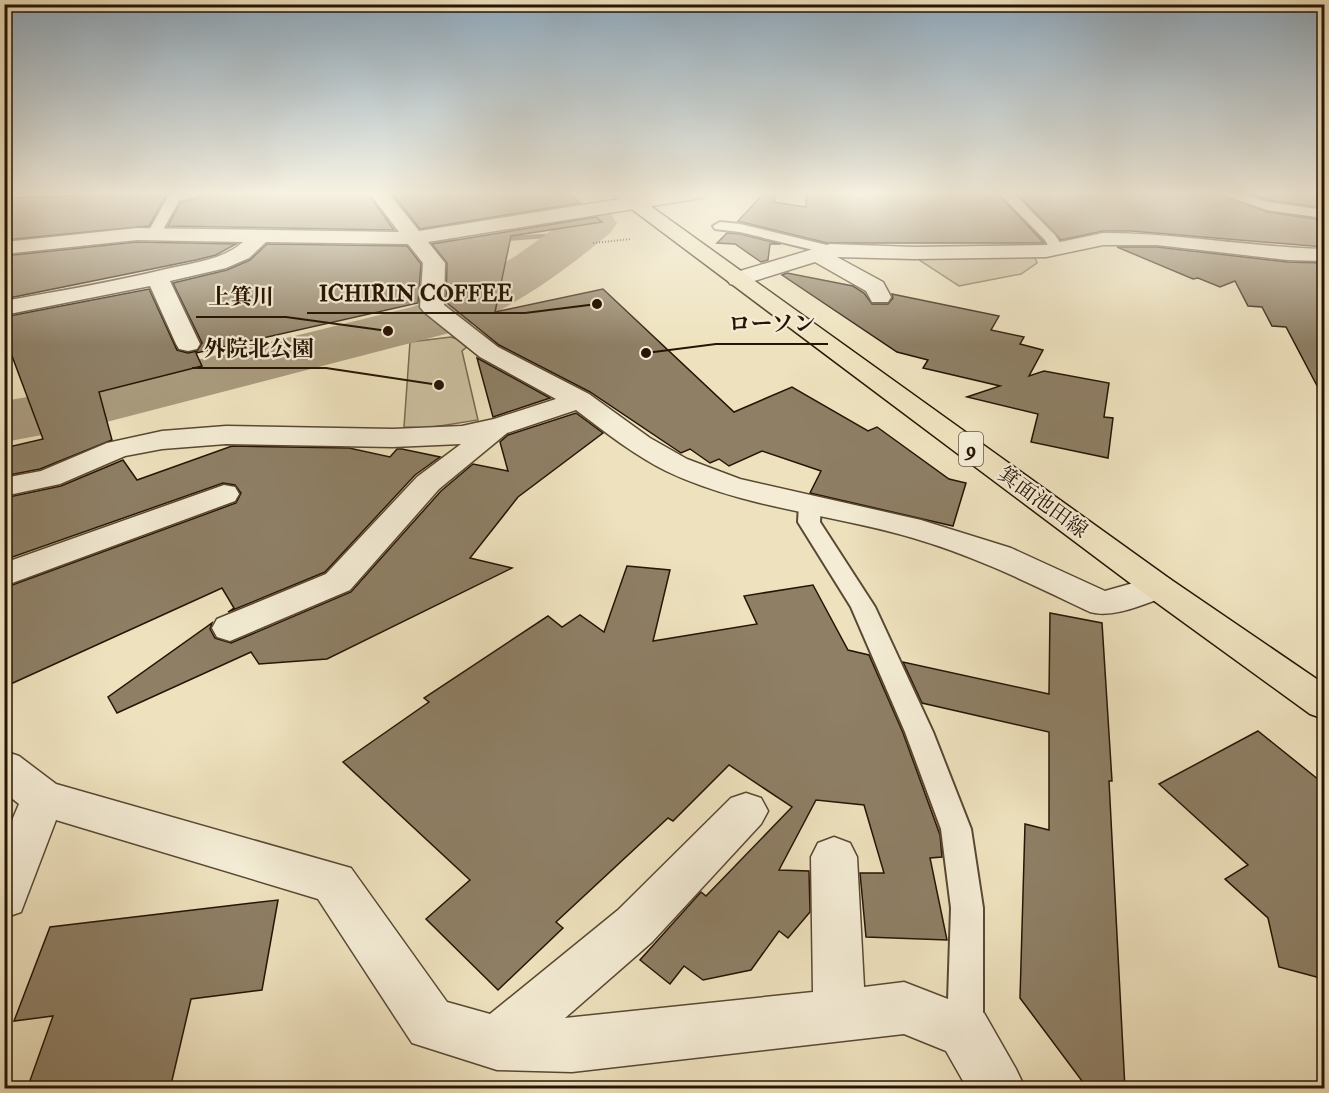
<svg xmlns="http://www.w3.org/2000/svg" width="1329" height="1093" font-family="'IM FELL Double Pica','Noto Serif JP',serif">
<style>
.green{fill:#ccbf9e;stroke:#7a6a51;stroke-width:1.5}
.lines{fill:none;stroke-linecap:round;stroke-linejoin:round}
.stream{fill:#76664e;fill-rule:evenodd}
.river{fill:#aa9c7f;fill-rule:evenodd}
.building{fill:#8e7f65;stroke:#271404;stroke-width:1.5}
.lane-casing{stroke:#594832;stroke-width:4}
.street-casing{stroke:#594832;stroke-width:3}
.primary-casing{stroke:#271404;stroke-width:3}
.path{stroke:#271404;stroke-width:2;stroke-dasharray:1 2;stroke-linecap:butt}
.lane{fill:#f4ecd5;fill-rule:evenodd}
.street{fill:#f4ecd5;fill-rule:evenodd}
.primary{fill:#eee2be;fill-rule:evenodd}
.labels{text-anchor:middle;stroke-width:4.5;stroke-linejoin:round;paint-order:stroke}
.shield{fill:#f4ecd5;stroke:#645543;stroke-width:1.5}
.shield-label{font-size:20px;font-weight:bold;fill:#271404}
.street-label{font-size:21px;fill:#271404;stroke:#f4ecd5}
.leader{fill:none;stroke:#271404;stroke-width:2}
.callout-dot{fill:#271404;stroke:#f4ecd5;stroke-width:2}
.callout-label{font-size:22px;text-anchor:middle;font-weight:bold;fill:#271404;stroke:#f4ecd5;stroke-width:4.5;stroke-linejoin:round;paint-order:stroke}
</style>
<rect width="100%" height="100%" fill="#eee2be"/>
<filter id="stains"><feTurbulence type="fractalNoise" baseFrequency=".00333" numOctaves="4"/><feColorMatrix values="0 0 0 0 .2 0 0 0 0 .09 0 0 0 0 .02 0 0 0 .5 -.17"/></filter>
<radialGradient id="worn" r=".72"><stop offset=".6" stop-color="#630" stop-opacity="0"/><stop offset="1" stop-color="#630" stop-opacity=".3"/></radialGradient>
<g class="green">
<path d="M1034,255L1037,263L1021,274L959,286L916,258Z"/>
<path d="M451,337L470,344L462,351L478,420L427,428L404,427L410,342Z"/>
</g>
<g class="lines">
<g class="stream">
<path d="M579,232H582V236L566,237L562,235Z"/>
<path d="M544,234H547V238L495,242L491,239L495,236Z"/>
<path d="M454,239L457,240V244L427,247L423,244L427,241Z"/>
<path d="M406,242L409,243V247L391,249L377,255L373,252L386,245Z"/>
</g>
<path class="river" d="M593,208L610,213L617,223L610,233C561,274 512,309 453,332L91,426L4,442V401L91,386L412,307L478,279L517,255L576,213Z"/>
</g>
<g class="building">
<path d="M72,192H171L167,194L149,226L4,240V198L74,196Z"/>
<path d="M217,192H367L394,230L168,226L180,203Z"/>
<path d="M391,192H567L580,203L420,229Z"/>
<path d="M765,192H775L774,202L806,207V192H996L1044,243H827L738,221Z"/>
<path d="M1016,192H1212L1267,212L1324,220V247L1131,231H1103L1061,240Z"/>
<path d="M1244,192H1324V208L1268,200Z"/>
<path d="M596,217L602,222L511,236L495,312L603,289L734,412L792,387L868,431L877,427L949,479L966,483L953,526L810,493L821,471L762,451L729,466L719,459L710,463L690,449L681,453L590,392L499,345L446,302L447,263L432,244Z"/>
<path d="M727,233L740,234L781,244H770L768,260L761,262L735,244L717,243Z"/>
<path d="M137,242L236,244L216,255L196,260L4,299V256Z"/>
<path d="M267,244L407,246L421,264L418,303L196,353L202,366L99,392L112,440L40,469L4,476V448L43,439L12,356L4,359V317L149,289L177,350L188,353L197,351L202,343L173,283L227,270L250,260Z"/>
<path d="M1117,247H1157L1288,262L1324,263V399L1286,327L1272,326L1262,307L1248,306L1235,281L1220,287L1198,278L1193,279Z"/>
<path d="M787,273L853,286L864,293L872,304H888L893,298L892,294L999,316L991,330L1024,337L1020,344L1043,350L1029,376L1044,371L1109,383L1104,417L1113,418L1108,458L1031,442L1038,414L967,397L1000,386L923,368L928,360L897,352L782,275Z"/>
<path d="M477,358L479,359L550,398L493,417Z"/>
<path d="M576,413L603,433L518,497L470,558L512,568L327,659L259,664L251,652L117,713L108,697L212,623L210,629L215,638L231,643L351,592L441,491L473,464L508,471L500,442L508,435Z"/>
<path d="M232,446L349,448L390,457L397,449H402L440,457L415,475L325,572L228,612L234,608L222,588L4,687V588L236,503L241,493L235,485L223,483L4,560V498L61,486L123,460L137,480Z"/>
<path d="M627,566L670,570L653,641L757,624L744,596L813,585L848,650L869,655L903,733L940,835L942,857L930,858L947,940L866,937L860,873H884L864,805L816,800L779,870L809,871L810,912L788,938L779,931L751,970L703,980L684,966L670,984L640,960L701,892L706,896L792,807L729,765L673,821L668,818L556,922L563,928L498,990L426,919L470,880L343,762L429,702L424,698L548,616L562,627L580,615L604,632Z"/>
<path d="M1050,613L1102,623L1112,781H1109L1125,1089H1088L1020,998L1025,824L1049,830V732L922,703L903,662L1049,694Z"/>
<path d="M1258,731L1324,784V979L1279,967L1268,918L1225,879L1248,865L1159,784Z"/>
<path d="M278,900L262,990L191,999L170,1089H27L53,1016L14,1021L50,927Z"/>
</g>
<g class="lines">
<g class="lane-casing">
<g id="lane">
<path d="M185,192H215L179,201L159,237H149L147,234L169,195Z"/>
<path d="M998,192H1012L1055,235L1064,249L1062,252H1052L1045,240Z"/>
<path d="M1214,192H1235L1268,202L1324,210V218L1267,210Z"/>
<path d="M720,222L740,224L835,247L837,250L830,254L740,232L715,229L713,226Z"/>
<path d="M810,498L818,499L821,504L820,522L875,607L933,732L971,829L983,908V1032L978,1045L965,1050L952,1045L947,1032L951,908L941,829L905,732L851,607L798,522L799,504L802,499Z"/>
</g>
</g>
<g class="street-casing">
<g id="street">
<path d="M369,192H388L419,231L664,192H711L702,198L428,242L445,263L444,305L498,347L589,394L650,438L687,459L740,479L921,520L1011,548L1105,591L1158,576L1170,579L1175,587L1170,595C1146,603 1114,619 1090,612C1031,584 975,556 913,538C832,514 743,508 666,471C634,455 605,432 576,410L507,433L439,489L350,590L230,641L217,637L212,628L217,619L326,574L417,477L461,444L393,447L226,444L162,449L125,456L60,484L4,496V478L41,471L107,443L162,431L226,426L393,429L462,426L494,419L556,399L480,357L424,312L420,307L423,263L408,244L266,242L249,258L226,268L170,281L200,344L197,349L188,351L179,349L176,344L150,286L4,315V301C59,291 113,282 166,269C192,263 223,260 243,242L137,240L4,254V242L137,228L399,232Z"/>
<path d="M1103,233C1177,233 1250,247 1324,249V261L1288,260L1157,245H1103L1046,257L914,259L837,257L883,282L891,297L888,302H872L866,291L815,262L738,286L730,284L727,279L730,274L830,244L914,247L1046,245Z"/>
<path d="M224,485L235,487L239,494L235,501L4,586V563Z"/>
<path d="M4,751L19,756L56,784L351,868L447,1002L490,1014L618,910L731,798L746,793L761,798L768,811L761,824L652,942L565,1018L813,992L811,857L818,843L834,837L850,843L857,857L864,987L904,982L984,1013L1016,1069L1025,1088H967L946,1051L904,1034L572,1072L497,1070L412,1043L318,899L56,820L21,912L4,918V839L19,804L4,792Z"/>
</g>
</g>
<g class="primary-casing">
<path id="primary" d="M609,192H631L1170,579L1324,684V719L1310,714L1146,595Z"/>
</g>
<path class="path" d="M593,243L631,239"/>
<use href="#lane" class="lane"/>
<use href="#street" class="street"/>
<use href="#primary" class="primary"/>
</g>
<linearGradient id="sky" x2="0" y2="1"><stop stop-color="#8faabe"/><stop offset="0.56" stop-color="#f7f2e2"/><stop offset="1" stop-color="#f7f2e2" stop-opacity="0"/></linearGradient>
<rect width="1329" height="345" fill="url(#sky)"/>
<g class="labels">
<rect class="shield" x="959" y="432" width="24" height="34" rx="4.5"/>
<g class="shield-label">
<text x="971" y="456">9</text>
</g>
<g class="street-label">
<text transform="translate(1043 502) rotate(36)" y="7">箕面池田線</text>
</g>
</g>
<path class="leader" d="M597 304L525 313H307M388 331L286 317H196M646 353L716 344H828M439 385L326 368H192"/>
<g class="callout-dot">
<circle cx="597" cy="304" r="6"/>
<circle cx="388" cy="331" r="6"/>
<circle cx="646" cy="353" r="6"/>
<circle cx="439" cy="385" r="6"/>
</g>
<g class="callout-label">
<text x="416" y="301">ICHIRIN COFFEE</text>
<text x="241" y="304">上箕川</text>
<text x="772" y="331">ローソン</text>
<text x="259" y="356">外院北公園</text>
</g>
<rect width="1329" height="1093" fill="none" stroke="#eee2be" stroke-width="24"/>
<rect x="6" y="6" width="1317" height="1081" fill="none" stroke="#271404" stroke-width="3"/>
<rect x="12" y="12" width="1305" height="1069" fill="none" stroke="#271404" stroke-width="1.5"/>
<rect width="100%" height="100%" filter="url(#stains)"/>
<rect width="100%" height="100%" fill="url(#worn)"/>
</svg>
